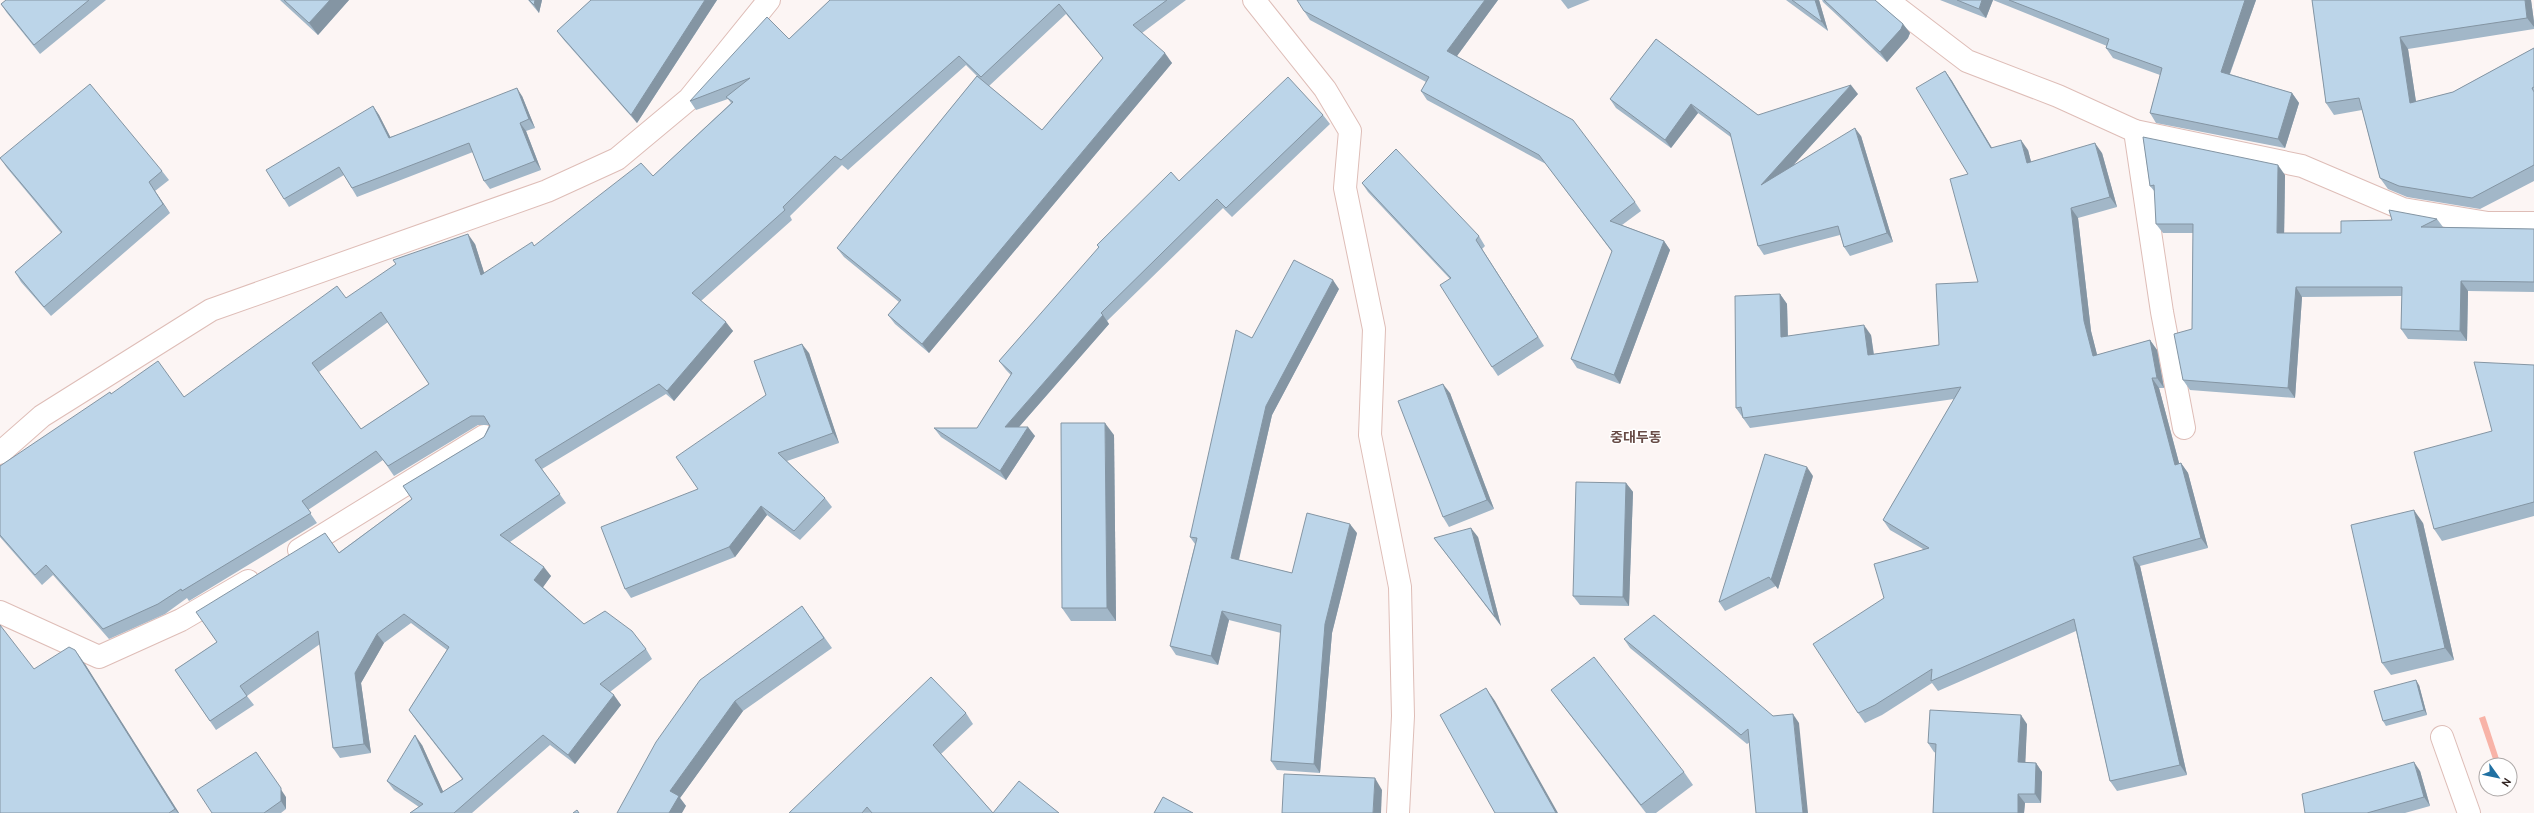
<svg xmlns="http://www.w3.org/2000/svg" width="2534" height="813" font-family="Cabin,'Noto Sans KR',sans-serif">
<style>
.water{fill:#f8b3a7}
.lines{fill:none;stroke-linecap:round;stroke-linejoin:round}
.minor-casing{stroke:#debdb7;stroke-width:24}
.minor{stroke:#fff;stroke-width:22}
.wall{fill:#a2b7c8;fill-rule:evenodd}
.shaded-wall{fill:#8495a3}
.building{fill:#bcd5e9;stroke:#8495a3;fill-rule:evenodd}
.labels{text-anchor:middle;stroke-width:3;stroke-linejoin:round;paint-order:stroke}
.quarter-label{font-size:14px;font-weight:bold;fill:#684c47;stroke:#fff}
</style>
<rect width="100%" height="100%" fill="#fcf5f4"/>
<path class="water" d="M2485,716L2501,765H2495L2479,718Z"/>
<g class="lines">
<g class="minor-casing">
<g id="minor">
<path d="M1254,0L1325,89L1350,131L1345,188L1374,329L1370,435L1400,587L1403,716L1398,813"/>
<path d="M1887,0L1967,61L2058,96L2135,131L2302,166L2403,209L2488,223H2534"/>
<path d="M2135,131L2162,312L2184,428"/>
<path d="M0,453L42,416L211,310L547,191L617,159L689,99L769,0"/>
<path d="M299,550L484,436"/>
<path d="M0,612L99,657L181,620L248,581"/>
<path d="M2442,737L2469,813"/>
</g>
</g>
<use href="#minor" class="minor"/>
</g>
<g class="wall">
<path d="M6,0H106L40,54L7,13L1,4Z"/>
<path d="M280,0H349L318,35Z"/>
<path d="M528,0H542L539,13Z"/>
<path d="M591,0H717L637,123L563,39L557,31Z"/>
<path d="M830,0H1186L1142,33L1172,63L929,353L895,324L888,315L899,302L844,257L837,248L977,76L966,65L848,170L842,165L790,216L792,220L701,301L733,331L674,401L666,394L542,469L566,503L510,542L551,576L543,587L584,624L646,649L652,659L610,692L621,705L575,764L550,745L472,813H410L419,807L394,790L387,781L422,745L443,792L462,779L416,720L409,710L447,650L411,623L384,643L361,683L371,753L340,758L333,748L320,644L247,696L254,705L216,730L175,670L217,642L412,499L403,486L484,437L489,425H478L394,476L383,460L308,510L317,523L189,601L187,598L165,614L109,639L53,575L42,585L0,537V466L111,394L184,397L346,298L475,244L484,273L535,246L653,176L731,103L728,99L696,110L690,101L789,39ZM1066,14L1103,58L1042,130L989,86ZM388,322L429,384L361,429L319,372Z"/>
<path d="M1498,0L1457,56L1635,202L1641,211L1622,225L1664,241L1670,250L1620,384L1577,368L1571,359L1612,252L1546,164L1427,100L1421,91L1426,82L1310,20L1304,11Z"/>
<path d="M1561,0H1590L1568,9Z"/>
<path d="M1786,0H1819L1828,31Z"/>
<path d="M1822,0H1875L1903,24L1910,33L1908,38L1887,62L1823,2Z"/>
<path d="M1940,0H2256L2230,74L2292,93L2299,103L2285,148L2156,123L2150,113L2160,75L2113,58L2106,48L2107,46L1993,0L1986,18Z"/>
<path d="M2312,0H2531L2534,22V29L2408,49L2416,102L2453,92L2534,48V181L2480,209L2407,197L2388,189L2380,178L2362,110L2334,115L2326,103Z"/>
<path d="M1656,39L1758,115L1858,94L1793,165L1861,136L1893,242L1850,256L1844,247L1840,235L1764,255L1758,246L1732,138L1698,113L1671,148L1616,108L1610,99Z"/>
<path d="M1945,71L1952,81L1992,148L2028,150L2031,162L2102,153L2117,207L2078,218L2091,331L2097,355L2150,340L2157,350L2164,388H2159L2179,463H2181L2188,473L2208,548L2140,566L2187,775L2117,791L2110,781L2076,631L1938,691L1932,683L1882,715L1865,723L1858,713L1884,598L1923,549L1890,530L1883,520L1954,399L1750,428L1736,408L1780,294L1787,304L1788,336L1871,335L1874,354L1939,345L1978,282L1968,174Z"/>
<path d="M522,96L535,128L526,131L541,170L490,189L484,181L473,152L357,197L344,175L289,207L284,199L373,106L379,115L390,137Z"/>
<path d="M1323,115L1330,124L1232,217L1223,208L1107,321L1109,324L1019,427L1035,436L1006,480L941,437L934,428H977L1011,375L1006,370L999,361L1099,248L1097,245L1179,181Z"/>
<path d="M2143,137L2285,175L2284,233H2341L2392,220L2437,219L2443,227L2534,229V292L2468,291L2467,341L2408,339L2401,329L2402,296L2302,297L2295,398L2190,390L2183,380L2192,329L2193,233H2163L2156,224L2155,192L2150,186Z"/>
<path d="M0,158L162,171L169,180L155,191L170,213L51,316L21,282L15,272L61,233L7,168Z"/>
<path d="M1362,183L1479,236L1485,246L1482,249L1544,346L1498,376L1492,367L1450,279L1368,192Z"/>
<path d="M1339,289L1272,415L1239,560L1292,573L1357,533L1332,633L1320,773L1277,770L1271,761L1281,633L1229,620L1218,665L1176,655L1170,646L1195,544L1190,537L1252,338Z"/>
<path d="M809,353L839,443L787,461L825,498L832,507L800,540L767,515L735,557L631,598L625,589L698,489L766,395Z"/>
<path d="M2534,365V516L2442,541L2434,529L2492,431Z"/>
<path d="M1450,393L1494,509L1449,527L1443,517Z"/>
<path d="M1114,435L1116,621H1071L1062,608Z"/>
<path d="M1813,476L1778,589L1776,586L1725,611L1719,602Z"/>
<path d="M1626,483L1633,492L1629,606L1580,605L1573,596Z"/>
<path d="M2423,523L2454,660L2391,675L2382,663Z"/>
<path d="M1478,537L1501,626L1434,538Z"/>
<path d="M802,606L832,648L743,711L680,798L686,806L617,813Z"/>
<path d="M1624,639L1773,716L1799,723L1750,742L1747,744L1630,648Z"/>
<path d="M85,664L179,813H0L34,669Z"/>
<path d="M2419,685L2427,715L2386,726L2383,721Z"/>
<path d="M1551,690L1684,772L1693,785L1656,813H1646L1560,702Z"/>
<path d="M966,713L973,724L941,754L993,813H1059H789Z"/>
<path d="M2027,724L2025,762L2036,763L2042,772L2041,803H2025L2024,813H1933L1936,753L1934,752L1928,743Z"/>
<path d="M2420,771L2430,806L2405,813H2305Z"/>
<path d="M286,797V809L281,813H212Z"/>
</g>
<g class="shaded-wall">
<path d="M330,0H349L318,35L309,23Z"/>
<path d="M535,0H542L539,13L534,5Z"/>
<path d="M705,0H717L637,123L631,115Z"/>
<path d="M1485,0H1498L1454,60L1447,51Z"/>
<path d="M1815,0H1819L1828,31L1822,22Z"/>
<path d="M1982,0H1993L1986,18L1979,9Z"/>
<path d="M2245,0H2256L2227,81L2221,72Z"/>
<path d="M2525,0H2531L2534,22V27L2527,18Z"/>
<path d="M1903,24L1910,33L1908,38L1887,62L1880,52Z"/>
<path d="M2400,37L2408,49L2418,115L2410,103Z"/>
<path d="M1165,53L1172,63L929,353L922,344Z"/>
<path d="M1945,71L1952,81L1998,158L1991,148Z"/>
<path d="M1851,85L1858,94L1767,194L1761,185Z"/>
<path d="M517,88L522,96L535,128L529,119Z"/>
<path d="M2292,93L2299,103L2285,148L2278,139Z"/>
<path d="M1691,104L1698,113L1671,148L1665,140Z"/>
<path d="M373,106L379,115L395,146L389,138Z"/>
<path d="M520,123L526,131L541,170L535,161Z"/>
<path d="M1855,128L1861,136L1893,242L1887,233Z"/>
<path d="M2021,140L2028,150L2034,173L2027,163Z"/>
<path d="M2095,143L2102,153L2117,207L2110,197Z"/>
<path d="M2278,165L2285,175L2284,242L2277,233Z"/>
<path d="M149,182L155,191L170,213L163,204Z"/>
<path d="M2071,208L2078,218L2091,331L2100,366L2093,356L2084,321Z"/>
<path d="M468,234L475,244L488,285L481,275Z"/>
<path d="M1476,240L1482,249L1544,346L1538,337Z"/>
<path d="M1664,241L1670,250L1620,384L1614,375Z"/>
<path d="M1333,280L1339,289L1272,415L1237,567L1231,558L1266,406Z"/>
<path d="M2461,281L2468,291L2467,341L2460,331Z"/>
<path d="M2296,287L2302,297L2295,398L2288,388Z"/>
<path d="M1780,294L1787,304L1788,347L1781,337Z"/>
<path d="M1103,315L1109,324L1011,436L1005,427Z"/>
<path d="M726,322L733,331L674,401L667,391Z"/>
<path d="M1864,325L1871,335L1875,365L1868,355Z"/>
<path d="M2150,340L2157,350L2164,388L2157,378Z"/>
<path d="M802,344L809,353L839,443L833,433Z"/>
<path d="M2152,378L2159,388L2182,474L2175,465Z"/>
<path d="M1443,384L1450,393L1494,509L1487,500Z"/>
<path d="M1105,423L1114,435L1116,621L1107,608Z"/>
<path d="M1028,427L1035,436L1006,480L1000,471Z"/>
<path d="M2181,463L2188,473L2208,548L2201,538Z"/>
<path d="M1807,467L1813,476L1778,589L1771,580Z"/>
<path d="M1626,483L1633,492L1629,606L1623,597Z"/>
<path d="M761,506L767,515L735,557L729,547Z"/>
<path d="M2414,510L2423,523L2454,660L2445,648Z"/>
<path d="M1350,524L1357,533L1332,633L1320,773L1314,764L1325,624Z"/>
<path d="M1471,528L1478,537L1501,626L1495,617Z"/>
<path d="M2133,557L2140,566L2187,775L2180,765Z"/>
<path d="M544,567L551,576L541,590L534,580Z"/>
<path d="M1222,611L1229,620L1218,665L1211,656Z"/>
<path d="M377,634L384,643L361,683L371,753L364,744L355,673Z"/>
<path d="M75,650L85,664L179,813H178L175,809Z"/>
<path d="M2416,680L2419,685L2427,715L2424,710Z"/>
<path d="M1486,688L1495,701L1558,813H1556Z"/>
<path d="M614,695L621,705L575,764L568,755Z"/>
<path d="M735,701L743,711L680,798L686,806L682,813H669L670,791Z"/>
<path d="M1793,714L1799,723L1808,813H1803Z"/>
<path d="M2021,715L2027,724L2025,771L2018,762Z"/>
<path d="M415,735L422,745L448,802L441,793Z"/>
<path d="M256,752L286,797V809L281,801Z"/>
<path d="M2414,762L2420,771L2430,806L2424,797Z"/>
<path d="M2036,763L2042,772L2041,803L2035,794Z"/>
<path d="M1375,778L1382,790L1381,813H1373Z"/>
<path d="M2018,794L2025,803L2024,813H2018Z"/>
</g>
<g class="building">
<path d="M6,0H89L34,45L1,4Z"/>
<path d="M284,0H330L309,23Z"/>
<path d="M529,0H535L534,5Z"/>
<path d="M591,0H705L631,115L557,31Z"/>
<path d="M830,0H1167L1133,25L1165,53L922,344L888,315L901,300L837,248L977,76L1042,130L1103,58L1059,4L981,77L959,56L841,160L835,156L783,207L785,210L692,293L726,322L667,391L659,384L535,460L560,494L500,535L544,567L534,580L584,624L605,611L632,631L646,649L600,684L614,695L568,755L543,735L454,813H410L423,804L387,781L415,735L441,793L463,779L409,710L449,647L404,614L377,634L355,673L364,744L333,748L318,631L240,686L247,696L210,721L175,670L217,642L196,612L325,533L339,553L412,499L403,486L484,437L490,426L484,416H471L388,466L376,451L302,501L311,513L182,591L181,589L158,604L103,629L46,565L35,575L0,535V466L110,392L111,394L158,361L184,397L337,286L346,298L396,264L393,260L468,234L481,275L532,242L534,246L641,163L653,176L733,102L726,97L750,78L690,101L767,17L789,39ZM381,312L429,384L361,429L312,363Z"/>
<path d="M1297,0H1485L1447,51L1573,120L1635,202L1610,221L1664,241L1614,375L1571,359L1612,251L1539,155L1421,91L1429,77L1304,11Z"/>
<path d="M1792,0H1815L1822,22Z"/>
<path d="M1824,0H1875L1903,24L1901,29L1880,52Z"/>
<path d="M1957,0H1982L1979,9Z"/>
<path d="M2009,0H2245L2221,72L2292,93L2278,139L2150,113L2162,68L2106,48L2109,39Z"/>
<path d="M2312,0H2525L2527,18L2400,37L2410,103L2453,92L2534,48V87L2532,88L2534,92V165L2472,198L2399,186L2380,178L2359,98L2326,103Z"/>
<path d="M1656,39L1758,115L1851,85L1761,185L1855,128L1887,233L1844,247L1838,226L1758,246L1730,133L1691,104L1665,140L1610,99Z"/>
<path d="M1945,71L1991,148L2021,140L2027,163L2095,143L2110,197L2071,208L2084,321L2093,356L2150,340L2157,378H2152L2175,465L2181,463L2201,538L2133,557L2180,765L2110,781L2074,619L1931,681L1932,669L1875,705L1858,713L1813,644L1884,598L1874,564L1929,548L1883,520L1961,387L1743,418L1741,407L1736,408L1735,296L1780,294L1781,337L1864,325L1868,355L1939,345L1936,284L1978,282L1950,179L1968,174L1916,88Z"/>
<path d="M1288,77L1323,115L1226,208L1217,199L1101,313L1103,315L1005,427H1028L1000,471L934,428H977L1012,373L999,361L1099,247L1097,245L1171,172L1179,181Z"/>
<path d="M90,84L162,171L149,182L163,204L44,307L15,272L62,232L0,158Z"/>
<path d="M517,88L529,119L520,123L535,161L484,181L469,143L352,188L339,167L284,199L266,170L373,106L389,138Z"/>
<path d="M2143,137L2278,165L2277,233H2341V221L2392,220L2389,210L2437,219L2421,227L2534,229V282L2461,281L2460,331L2401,329L2402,287H2296L2288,388L2183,380L2174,334L2192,329L2193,224H2156L2154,185L2150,186Z"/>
<path d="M1396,149L1479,236L1476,240L1538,337L1492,367L1440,285L1451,278L1362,183Z"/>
<path d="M1294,260L1333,280L1266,406L1231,558L1292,573L1307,513L1350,524L1325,624L1314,764L1271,761L1281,625L1222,611L1211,656L1170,646L1197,538L1190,537L1236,330L1252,338Z"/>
<path d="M802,344L833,433L778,453L825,498L794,531L761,506L729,547L625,589L601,527L698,489L676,457L766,395L754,361Z"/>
<path d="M2474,362L2534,365V502L2434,529L2414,452L2492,431Z"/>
<path d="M1443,384L1487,500L1443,517L1398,401Z"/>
<path d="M1061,423H1105L1107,608H1062Z"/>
<path d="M1765,454L1807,467L1771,580L1769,577L1719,602Z"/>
<path d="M1576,482L1626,483L1623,597L1573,596Z"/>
<path d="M2414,510L2445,648L2382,663L2351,525Z"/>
<path d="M1471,528L1495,617L1434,538Z"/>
<path d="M802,606L824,638L735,701L670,791L679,796L669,813H617L656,742L700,680Z"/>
<path d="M1654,615L1773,716L1793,714L1803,813H1756L1748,729L1741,735L1624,639Z"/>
<path d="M0,625L34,669L69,647L75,650L175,809L169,813H0Z"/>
<path d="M1594,657L1684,772L1641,805L1551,690Z"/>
<path d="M931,677L966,713L933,745L993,813L1019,781L1059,813H872L867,807L862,813H789Z"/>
<path d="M2416,680L2424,710L2383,721L2374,691Z"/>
<path d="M1486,688L1556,813H1495L1440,715Z"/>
<path d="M1930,710L2021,715L2018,762L2036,763L2035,794H2018V813H1933L1936,744L1928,743Z"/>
<path d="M256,752L281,788V801L264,813H212L197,790Z"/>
<path d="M2414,762L2424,797L2367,813H2305L2302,794Z"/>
<path d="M1284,774L1375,778L1373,813H1282Z"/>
<path d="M1163,797L1193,813H1154Z"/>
<path d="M577,810L579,813H573Z"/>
</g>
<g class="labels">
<g class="quarter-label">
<text x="1636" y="442">중대두동</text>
</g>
</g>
<g transform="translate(2498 777) rotate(123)"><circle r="19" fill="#ffffff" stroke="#ada8a7"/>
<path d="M0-3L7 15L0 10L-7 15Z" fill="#2070a2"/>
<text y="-6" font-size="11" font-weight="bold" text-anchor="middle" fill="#332624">N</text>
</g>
</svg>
